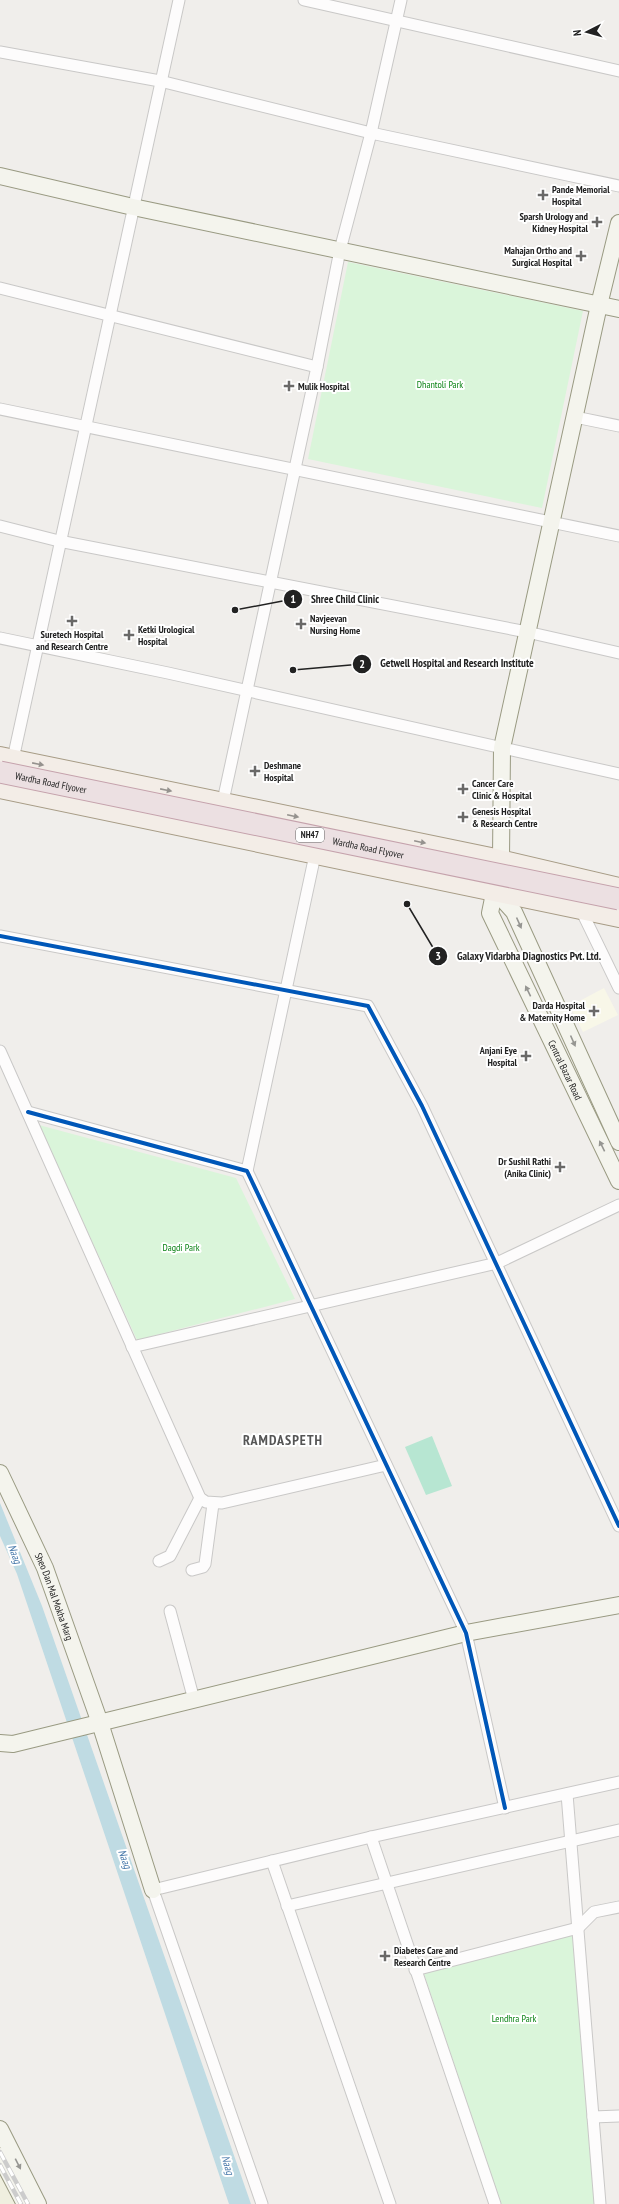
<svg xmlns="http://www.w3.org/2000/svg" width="619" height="2204" font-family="'PT Sans Narrow',sans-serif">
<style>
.education{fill:#f8f7e8}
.farmland{fill:#efefdf}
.park{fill:#daf5da}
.pitch{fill:#b7e6d2}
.water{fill:#bfdbe3}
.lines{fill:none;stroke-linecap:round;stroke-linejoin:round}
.street-casing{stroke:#c9c8c7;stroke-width:13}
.secondary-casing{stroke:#999a82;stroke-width:18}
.primary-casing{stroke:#a79c86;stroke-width:20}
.street{stroke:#fdfcfc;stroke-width:11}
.secondary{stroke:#f4f4ed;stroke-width:16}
.primary{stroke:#f3ede7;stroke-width:18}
.rail-casing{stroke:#ccc;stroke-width:4.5}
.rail{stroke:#fff;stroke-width:3;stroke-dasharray:9;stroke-linecap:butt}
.highway-bridge-casing{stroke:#c5a2ac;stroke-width:23;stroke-linecap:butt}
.highway-bridge{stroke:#ece0e2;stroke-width:21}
.cycleway-casing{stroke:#fff;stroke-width:6}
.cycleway{stroke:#0057b8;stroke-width:4}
.oneway{fill:#95928e}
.oneway2{fill:#969692}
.poi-dot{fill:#6a6968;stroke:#fff;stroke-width:1.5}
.labels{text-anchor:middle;stroke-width:4;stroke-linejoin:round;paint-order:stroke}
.shield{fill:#fff;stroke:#646464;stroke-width:1}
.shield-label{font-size:9px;font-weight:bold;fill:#222}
.poi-label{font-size:10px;font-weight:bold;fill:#222;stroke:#fff;text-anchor:start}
.park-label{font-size:10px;fill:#0c8416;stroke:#fff}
.street-label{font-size:10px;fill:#222;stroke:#fff}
.water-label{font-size:11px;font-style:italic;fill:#4a7aab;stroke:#fff}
.district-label{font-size:14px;font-weight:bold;letter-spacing:1px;fill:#555;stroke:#fff}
.leader{fill:none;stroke:#222;stroke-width:1.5}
.callout-dot{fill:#222;stroke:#fff;stroke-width:1.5}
.mark-label{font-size:12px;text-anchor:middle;font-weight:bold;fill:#fff}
.callout-label{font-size:11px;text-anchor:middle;font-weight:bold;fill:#222;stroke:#fff;stroke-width:4;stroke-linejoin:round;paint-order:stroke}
</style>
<rect width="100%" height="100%" fill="#f0eeeb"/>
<path class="education" d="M604,988L618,1015L583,1032L570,1006Z"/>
<path class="farmland" d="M0,2166L18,2204H0Z"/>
<g class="park">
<path d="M348,262L583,311L542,508L308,459Z"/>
<path d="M39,1125L236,1178L295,1299L137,1340Z"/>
<path d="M578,1928L600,2204H501L422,1968Z"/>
</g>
<path class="pitch" d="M432,1436L452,1486L426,1495L405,1447Z"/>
<path class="water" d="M0,1503L42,1606L251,2204H229L17,1574L0,1536Z"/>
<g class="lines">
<g class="street-casing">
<g id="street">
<path d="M304,0L619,71"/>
<path d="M0,52L160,81L371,133L619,186"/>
<path d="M0,288L317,367"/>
<path d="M0,409L619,536"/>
<path d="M575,417L619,426"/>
<path d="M0,526L59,541L527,632L619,653"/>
<path d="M0,638L168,673L619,774"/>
<path d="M13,759L179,0"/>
<path d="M223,801L317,367L340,250L371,133L401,0"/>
<path d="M581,910L619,988"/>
<path d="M0,936L368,1006L422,1106L619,1526"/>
<path d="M0,1051L200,1498L206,1502L222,1503L386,1465"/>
<path d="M28,1112L247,1171L466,1633L505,1808"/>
<path d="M247,1171L315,855"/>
<path d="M132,1347L497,1263L619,1205"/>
<path d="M159,1561L170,1556L200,1498"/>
<path d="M192,1570L203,1567L205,1564L213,1504"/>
<path d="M170,1611L194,1700"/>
<path d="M567,1794L600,2204"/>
<path d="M371,1837L495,2204"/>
<path d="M272,1861L390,2204"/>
<path d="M287,1906L619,1830"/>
<path d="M415,1970L578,1928L594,1912L619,1907"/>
<path d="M593,2117L619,2116"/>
<path d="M262,2204L153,1890L371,1837L619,1782"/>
</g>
</g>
<g class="secondary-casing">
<g id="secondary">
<path d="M0,176L133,207L619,309"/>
<path id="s1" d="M619,223L599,305L502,748L501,859L490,913L619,1181"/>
<path d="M496,892L514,912L619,1142"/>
<path id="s2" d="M0,1473L45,1568L100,1723L153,1890"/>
<path d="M0,1743L13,1744L466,1633L619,1605"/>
<path d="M0,2129L38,2204"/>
<path d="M0,2156L25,2204"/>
</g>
</g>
<g class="primary-casing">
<g id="primary">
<path d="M0,756L491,857L619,887"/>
<path d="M0,789L619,918"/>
</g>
</g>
<use href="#street" class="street"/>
<use href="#secondary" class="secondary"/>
<use href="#primary" class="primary"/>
<g class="rail-casing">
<g id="rail">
<path d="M0,2152L28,2204"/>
<path d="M0,2165L21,2204"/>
</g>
</g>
<use href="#rail" class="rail"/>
<g class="highway-bridge-casing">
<g id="highway-bridge">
<path id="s3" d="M0,772L619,899"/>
</g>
</g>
<use href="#highway-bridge" class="highway-bridge"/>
<g class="cycleway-casing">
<g id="cycleway">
<path d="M0,936L368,1006L422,1106L619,1526"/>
<path d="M28,1112L247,1171L466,1633L505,1808"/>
</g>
</g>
<use href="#cycleway" class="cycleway"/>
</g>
<defs><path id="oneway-solid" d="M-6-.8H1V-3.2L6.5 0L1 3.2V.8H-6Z"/></defs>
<g class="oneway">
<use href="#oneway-solid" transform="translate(38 764) rotate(11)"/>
<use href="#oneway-solid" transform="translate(166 790) rotate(11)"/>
<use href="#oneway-solid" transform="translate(293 816) rotate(12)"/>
<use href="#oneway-solid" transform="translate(420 842) rotate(12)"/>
</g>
<g class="oneway2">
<use href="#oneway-solid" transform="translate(519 923) rotate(66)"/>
<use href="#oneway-solid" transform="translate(528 991) rotate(-116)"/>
<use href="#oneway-solid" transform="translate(573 1041) rotate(66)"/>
<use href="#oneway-solid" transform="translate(602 1146) rotate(-116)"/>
<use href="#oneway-solid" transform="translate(18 2164) rotate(63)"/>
</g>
<g class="poi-dot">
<path d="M541 189h4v4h4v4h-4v4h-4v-4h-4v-4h4z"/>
<path d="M595 216h4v4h4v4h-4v4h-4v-4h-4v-4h4z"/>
<path d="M579 250h4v4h4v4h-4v4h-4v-4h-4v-4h4z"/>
<path d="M287 380h4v4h4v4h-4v4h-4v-4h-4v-4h4z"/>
<path d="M70 615h4v4h4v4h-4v4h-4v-4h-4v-4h4z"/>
<path d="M299 618h4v4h4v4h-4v4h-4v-4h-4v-4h4z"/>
<path d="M127 629h4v4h4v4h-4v4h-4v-4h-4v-4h4z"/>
<path d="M253 765h4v4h4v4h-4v4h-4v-4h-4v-4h4z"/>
<path d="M461 783h4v4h4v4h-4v4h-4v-4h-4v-4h4z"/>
<path d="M461 811h4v4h4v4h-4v4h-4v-4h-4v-4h4z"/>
<path d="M592 1005h4v4h4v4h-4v4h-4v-4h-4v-4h4z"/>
<path d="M524 1050h4v4h4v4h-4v4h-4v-4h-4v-4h4z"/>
<path d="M558 1161h4v4h4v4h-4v4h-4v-4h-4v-4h4z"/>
<path d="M383 1950h4v4h4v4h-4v4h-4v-4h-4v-4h4z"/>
</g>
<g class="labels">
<rect class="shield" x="296" y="828" width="28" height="14" rx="3"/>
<g class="shield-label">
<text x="310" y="838">NH47</text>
</g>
<g class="poi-label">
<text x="552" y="193">Pande Memorial<tspan x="552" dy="12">Hospital</tspan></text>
<text x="588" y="220" text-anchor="end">Sparsh Urology and<tspan x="588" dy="12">Kidney Hospital</tspan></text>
<text x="572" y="254" text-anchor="end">Mahajan Ortho and<tspan x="572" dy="12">Surgical Hospital</tspan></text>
<text x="298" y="390">Mulik Hospital</text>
<text x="310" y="622">Navjeevan<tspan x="310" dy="12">Nursing Home</tspan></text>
<text x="138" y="633">Ketki Urological<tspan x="138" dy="12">Hospital</tspan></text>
<text x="72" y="638" text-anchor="middle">Suretech Hospital<tspan x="72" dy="12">and Research Centre</tspan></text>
<text x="264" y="769">Deshmane<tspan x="264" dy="12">Hospital</tspan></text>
<text x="472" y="787">Cancer Care<tspan x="472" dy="12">Clinic &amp; Hospital</tspan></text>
<text x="472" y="815">Genesis Hospital<tspan x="472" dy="12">&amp; Research Centre</tspan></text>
<text x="585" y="1009" text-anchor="end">Darda Hospital<tspan x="585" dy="12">&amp; Maternity Home</tspan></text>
<text x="517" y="1054" text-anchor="end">Anjani Eye<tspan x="517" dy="12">Hospital</tspan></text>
<text x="551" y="1165" text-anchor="end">Dr Sushil Rathi<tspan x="551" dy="12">(Anika Clinic)</tspan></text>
<text x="394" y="1954">Diabetes Care and<tspan x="394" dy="12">Research Centre</tspan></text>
</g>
<g class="park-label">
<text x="440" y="388">Dhantoli Park</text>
<text x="181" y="1251">Dagdi Park</text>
<text x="514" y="2022">Lendhra Park</text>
</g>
<g class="street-label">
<text dy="4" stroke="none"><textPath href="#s3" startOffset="52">Wardha Road Flyover</textPath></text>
<text dy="4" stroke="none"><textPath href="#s3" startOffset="376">Wardha Road Flyover</textPath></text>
<text dy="4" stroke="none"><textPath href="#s1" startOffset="878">Central Bazar Road</textPath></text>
<text dy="4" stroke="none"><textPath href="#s2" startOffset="135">Sheo Dan Mal Mokha Marg</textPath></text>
</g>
<g class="water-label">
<text transform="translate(15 1554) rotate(70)" y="4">Naag</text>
<text transform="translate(125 1859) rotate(70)" y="4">Naag</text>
<text transform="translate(228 2165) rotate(74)" y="4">Naag</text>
</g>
<g class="district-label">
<text x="283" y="1445">RAMDASPETH</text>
</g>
</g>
<path class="leader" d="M235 610L293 599M293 670L362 664M407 904L438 956"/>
<g class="callout-dot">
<circle cx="235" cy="610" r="4"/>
<circle cx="293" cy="670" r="4"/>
<circle cx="407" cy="904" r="4"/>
<circle cx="293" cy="599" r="10"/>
<circle cx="362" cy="664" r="10"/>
<circle cx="438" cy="956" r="10"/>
</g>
<g class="mark-label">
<text x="293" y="603">1</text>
<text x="362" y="668">2</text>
<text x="438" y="960">3</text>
</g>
<g class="callout-label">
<text x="345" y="603">Shree Child Clinic</text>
<text x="457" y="667">Getwell Hospital and Research Institute</text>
<text x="529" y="960">Galaxy Vidarbha Diagnostics Pvt. Ltd.</text>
</g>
<g transform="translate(587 32) rotate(264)" stroke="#ffffff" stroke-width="3" paint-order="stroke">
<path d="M0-3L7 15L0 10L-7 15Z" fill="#222222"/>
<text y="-6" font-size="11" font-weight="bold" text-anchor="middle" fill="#222222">N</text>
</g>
</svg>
